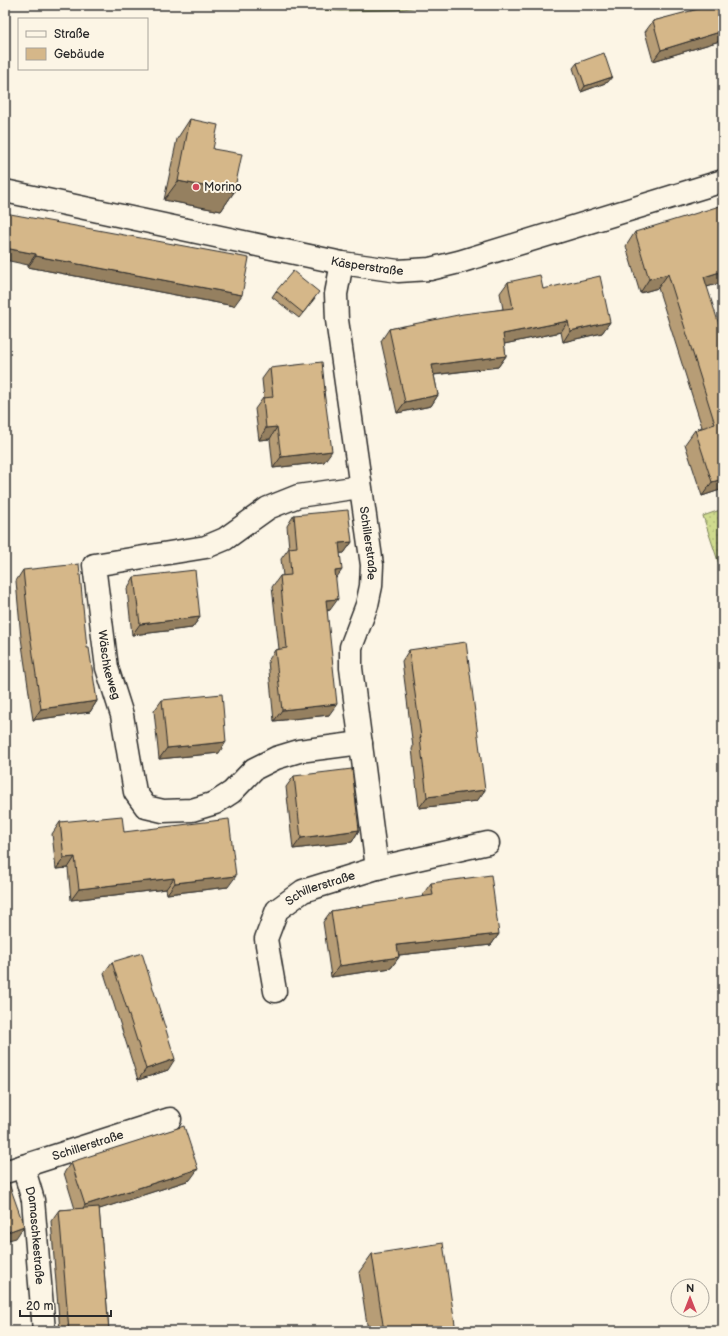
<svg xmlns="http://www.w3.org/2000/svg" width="728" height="1336" font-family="'Balsamiq Sans',sans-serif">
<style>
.grass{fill:url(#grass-dots);stroke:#7d835c}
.park{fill:url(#park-tufts);stroke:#7d835c}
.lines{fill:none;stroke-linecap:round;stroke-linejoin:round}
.minor-casing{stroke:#2b2b2b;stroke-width:25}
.minor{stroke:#fcf5e5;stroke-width:22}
.wall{fill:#b79d76;stroke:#2b2b2b}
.shaded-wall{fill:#958060;stroke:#2b2b2b}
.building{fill:#d5b789;stroke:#2b2b2b}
.poi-dot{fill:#d1495b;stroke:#fcf5e5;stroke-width:1.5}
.labels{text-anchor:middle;stroke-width:4;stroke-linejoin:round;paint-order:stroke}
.poi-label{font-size:12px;fill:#2b2b2b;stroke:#fcf5e5;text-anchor:start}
.street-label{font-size:12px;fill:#2b2b2b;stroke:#fcf5e5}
</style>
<defs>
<pattern id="grass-dots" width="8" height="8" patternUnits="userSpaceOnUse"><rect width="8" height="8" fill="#cfdb8e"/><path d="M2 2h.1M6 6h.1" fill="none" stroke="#b2bc7b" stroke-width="1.8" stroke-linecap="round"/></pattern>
<pattern id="park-tufts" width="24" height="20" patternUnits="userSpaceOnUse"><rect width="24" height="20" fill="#cfdb8e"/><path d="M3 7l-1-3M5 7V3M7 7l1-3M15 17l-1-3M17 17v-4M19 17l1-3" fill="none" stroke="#b2bc7b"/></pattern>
</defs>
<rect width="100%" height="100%" fill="#fcf5e5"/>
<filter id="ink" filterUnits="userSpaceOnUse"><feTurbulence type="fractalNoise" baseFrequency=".025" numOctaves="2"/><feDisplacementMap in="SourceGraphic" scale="8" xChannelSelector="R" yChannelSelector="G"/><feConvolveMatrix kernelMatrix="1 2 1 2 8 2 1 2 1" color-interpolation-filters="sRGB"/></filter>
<g filter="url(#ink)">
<path class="grass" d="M723,509V570L720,567L703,516Z"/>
<path class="park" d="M236,5H434L395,10L341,11Z"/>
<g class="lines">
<g class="minor-casing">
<g id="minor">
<path id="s1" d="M5,191L342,263L398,271L430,269L459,262L723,181"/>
<path id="s2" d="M342,263L336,294L337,320L372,565L371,586L367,605L351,647V668L377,868"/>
<path id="s3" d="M360,487L298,496L268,508L225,539L206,547L94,565L107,668L122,715L135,792L146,807L163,811L192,810L215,803L232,792L254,769L276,758L299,751L361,743"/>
<path id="s4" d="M275,991L266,939L277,910L303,891L377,868L488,843"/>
<path id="s5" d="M23,1166L33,1200L44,1331"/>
<path id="s6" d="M5,1172L170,1119"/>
</g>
</g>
<use href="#minor" class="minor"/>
</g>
<g class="wall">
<path d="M723,5V40L653,61L645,32L653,21Z"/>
<path d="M577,63L608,82L581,92L573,68Z"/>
<path d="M190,119L213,149L234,192L221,211L164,200L177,139Z"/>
<path d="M5,213L234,306L28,267V265Z"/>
<path d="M635,232L723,282L707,287L723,489L702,496L685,444L695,430L702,427L658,288L640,293L626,246Z"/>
<path d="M508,282L543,289L610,322L602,333L563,342L561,332L504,344L506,356L498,367L434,375L438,395L431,406L397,413L381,341L389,329L503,309L500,293Z"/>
<path d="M276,291L315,298L299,318L272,297Z"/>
<path d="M270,368L325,391L324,392V462L273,468L270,439L259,440L255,409L263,398H264L262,379Z"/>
<path d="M294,515L352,542L344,553H340L330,610L327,611L329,715L274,721L268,661L275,650L279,649L272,587L280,576H283L281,559L289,548L287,526Z"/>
<path d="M23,570L87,648L97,701L90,712L33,720L21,638L16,581Z"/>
<path d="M134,577L200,617L192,628L132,635L127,589Z"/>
<path d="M409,650L485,790L477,801L419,808L412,749L413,747L402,661Z"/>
<path d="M162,700L219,753L159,759L154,711Z"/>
<path d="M294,776L359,830L352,842L293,849L286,787Z"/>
<path d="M60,822L124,832L228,887L167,894L166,889L71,900L68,868L56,869L52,834Z"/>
<path d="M431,883L499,934L491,945L399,955V957L391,968L331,977L323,922L331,911L424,897L423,894Z"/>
<path d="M112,962L168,1070L138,1080L104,973Z"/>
<path d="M71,1162L190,1180L99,1209L109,1331H60L51,1221L59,1210L75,1209L64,1173Z"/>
<path d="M372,1254L456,1331H368L359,1272Z"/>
</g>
<g class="shaded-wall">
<path d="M723,31V40L653,61L661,50Z"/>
<path d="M612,77L608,82L581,92L585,86Z"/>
<path d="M178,181L234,192L221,211L164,200Z"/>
<path d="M5,248L36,254L28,265L5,260Z"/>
<path d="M36,256L242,295L234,306L28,267Z"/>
<path d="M723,271V282L694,291L704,277Z"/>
<path d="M668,274L658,288L640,293L649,279Z"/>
<path d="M568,321L561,332L495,346L503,334Z"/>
<path d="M610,322L602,333L563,342L570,331Z"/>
<path d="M506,356L498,367L424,376L432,365Z"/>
<path d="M438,395L431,406L397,413L405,402Z"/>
<path d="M277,427L270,439L259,440L266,428Z"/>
<path d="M332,451L324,462L273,468L281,457Z"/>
<path d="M723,479V489L702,496L712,482Z"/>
<path d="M352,542L344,553L332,554L339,543Z"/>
<path d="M342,570L334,581L335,571Z"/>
<path d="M338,599L330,610L318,611L326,600Z"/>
<path d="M200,617L192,628L132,635L140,624Z"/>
<path d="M97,701L90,712L33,720L41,709Z"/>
<path d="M337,704L329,715L274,721L282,710Z"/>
<path d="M226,742L219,753L159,759L167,748Z"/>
<path d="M485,790L477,801L419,808L427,797Z"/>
<path d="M359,830L352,842L293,849L301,838Z"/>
<path d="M75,857L68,868L56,869L64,858Z"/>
<path d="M236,876L228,887L167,894L175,883Z"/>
<path d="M174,878L166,889L71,900L79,889Z"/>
<path d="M499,934L491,945L390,956L397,945Z"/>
<path d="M399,957L391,968L331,977L339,966Z"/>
<path d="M175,1059L168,1070L138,1080L146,1069Z"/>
<path d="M198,1169L190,1180L78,1216L85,1205Z"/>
<path d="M24,1226L16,1238L5,1241V1233Z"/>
</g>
<g class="building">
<path d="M713,5H723V31L661,50L653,21Z"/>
<path d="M604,53L612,77L585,86L577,63Z"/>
<path d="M190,119L218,125L213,149L242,154L234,192L178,181Z"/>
<path d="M723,205V271L704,277L721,331H723V479L712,482L695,430L715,424L668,274L649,279L635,232Z"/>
<path d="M5,213L249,258L242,295L36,256V254L5,248Z"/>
<path d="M293,271L319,292L303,313L276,291Z"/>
<path d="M540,275L543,289L600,276L610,322L570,331L568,321L503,334L506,356L432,365L438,395L405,402L389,329L463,314L513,308L508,282Z"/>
<path d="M322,362L325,391H324L332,451L281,457L277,427L266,428L263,398L273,397L270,368Z"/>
<path d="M348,510L352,542L339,543L342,570L335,571L338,599L326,600L337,704L282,710L275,650L287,648L280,576L291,575L289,548L297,547L294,515Z"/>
<path d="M79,564L87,648H89L97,701L41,709L29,627L23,570Z"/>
<path d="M195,570L200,617L140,624L134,577Z"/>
<path d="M466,642L485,790L427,797L420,738L421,737L409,650Z"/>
<path d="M222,694L226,742L167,748L162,700Z"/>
<path d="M352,769L359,830L301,838L294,776Z"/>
<path d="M122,816L124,832L229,819L236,876L175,883L174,878L79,889L75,857L64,858L60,822Z"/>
<path d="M491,875L499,934L397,945L399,957L339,966L331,911L433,895L431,883Z"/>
<path d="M142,953L175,1059L146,1069L112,962Z"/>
<path d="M184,1126L198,1169L85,1205L71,1162Z"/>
<path d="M8,1181L24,1226L5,1233V1182Z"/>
<path d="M99,1207L109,1331H69L59,1210Z"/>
<path d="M443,1243L456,1331H384L372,1254Z"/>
</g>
</g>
<circle class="poi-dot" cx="196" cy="187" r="4"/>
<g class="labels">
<g class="poi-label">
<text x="204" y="191">Morino</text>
</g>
<g class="street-label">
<text dy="4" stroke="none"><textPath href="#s1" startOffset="370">Käsperstraße</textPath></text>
<text dy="4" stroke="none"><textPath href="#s2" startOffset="283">Schillerstraße</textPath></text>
<text dy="4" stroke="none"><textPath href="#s3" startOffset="383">Wäschkeweg</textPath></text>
<text dy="4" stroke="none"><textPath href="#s4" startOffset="133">Schillerstraße</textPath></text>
<text dy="4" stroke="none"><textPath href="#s6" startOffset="87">Schillerstraße</textPath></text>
<text dy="4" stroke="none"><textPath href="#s5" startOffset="71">Damaschkestraße</textPath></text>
</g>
</g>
<rect width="728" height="1336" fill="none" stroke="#fcf5e5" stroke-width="20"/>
<rect x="10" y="10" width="708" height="1316" fill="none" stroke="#2b2b2b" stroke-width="1.5" filter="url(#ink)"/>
<rect x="18" y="18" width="130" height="52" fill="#fcf5e5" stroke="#a8a49b"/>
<rect x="26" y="31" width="20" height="6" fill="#fcf5e5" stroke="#a8a49b"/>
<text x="54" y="38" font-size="12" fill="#2b2b2b">Straße</text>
<rect x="26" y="48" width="20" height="12" fill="#d5b789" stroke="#a8a49b"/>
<text x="54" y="58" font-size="12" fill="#2b2b2b">Gebäude</text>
<g transform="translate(690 1298)"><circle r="19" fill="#fcf5e5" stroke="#a8a49b"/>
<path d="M0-3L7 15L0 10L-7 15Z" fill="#d1495b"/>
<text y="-6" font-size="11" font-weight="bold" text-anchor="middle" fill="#2b2b2b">N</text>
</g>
<path d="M20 1310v6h91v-6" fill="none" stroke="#2b2b2b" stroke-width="2"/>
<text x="26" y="1310" font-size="12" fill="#2b2b2b" stroke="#fcf5e5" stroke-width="3" paint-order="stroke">20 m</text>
</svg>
